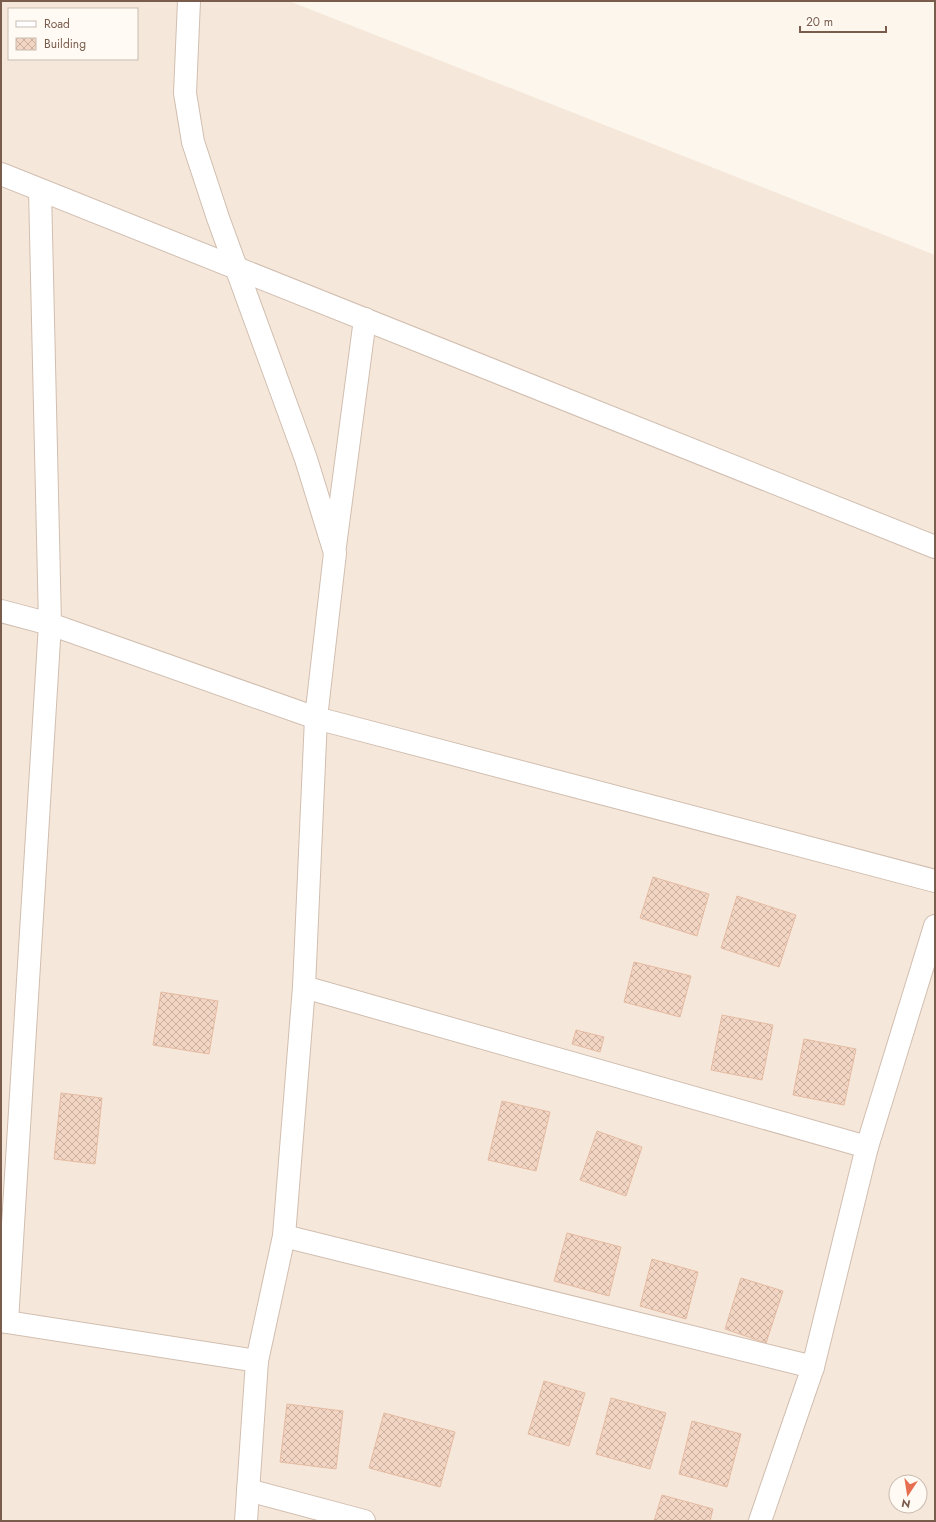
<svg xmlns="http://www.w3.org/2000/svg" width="936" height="1522" font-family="Jost,sans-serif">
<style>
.residential{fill:#f5e8da;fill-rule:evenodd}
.building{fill:url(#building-cross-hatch);stroke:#e6bba3}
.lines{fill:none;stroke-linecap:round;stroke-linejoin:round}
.minor-casing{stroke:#d1beb0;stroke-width:24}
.tertiary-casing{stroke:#d1beb0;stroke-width:24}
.minor{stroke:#fff;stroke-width:22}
.tertiary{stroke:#fff;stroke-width:22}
</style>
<defs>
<pattern id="building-cross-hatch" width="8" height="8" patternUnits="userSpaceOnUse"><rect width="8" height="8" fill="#f3d5c3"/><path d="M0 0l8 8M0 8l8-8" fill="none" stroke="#cab0a1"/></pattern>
</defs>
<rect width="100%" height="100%" fill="#fdf6ec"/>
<path class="residential" d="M1,1H289L935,255V1521H1ZM9,9H137V59H9ZM896,1482H920V1506H896Z"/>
<g class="building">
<path d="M653,877L709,894L697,936L640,918Z"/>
<path d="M737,896L796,915L779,967L721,948Z"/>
<path d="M634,962L691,976L680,1017L624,1002Z"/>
<path d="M161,992L218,1001L209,1054L153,1045Z"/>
<path d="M722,1015L773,1025L762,1080L711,1070Z"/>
<path d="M576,1030L604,1037L600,1052L572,1044Z"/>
<path d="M804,1039L856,1049L844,1105L793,1095Z"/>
<path d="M61,1093L102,1098L95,1164L54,1159Z"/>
<path d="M502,1101L550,1112L536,1171L488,1160Z"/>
<path d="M597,1131L642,1147L626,1196L580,1180Z"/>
<path d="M567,1233L621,1247L609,1296L554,1281Z"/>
<path d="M652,1259L698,1272L686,1319L640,1306Z"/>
<path d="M741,1278L783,1291L766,1343L725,1329Z"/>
<path d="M544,1381L585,1393L569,1446L528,1434Z"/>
<path d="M611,1398L666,1413L650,1469L596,1454Z"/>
<path d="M287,1404L343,1411L336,1469L280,1462Z"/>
<path d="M384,1413L455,1432L440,1487L369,1468Z"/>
<path d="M692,1421L741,1434L727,1487L679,1474Z"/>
<path d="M662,1495L713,1509L710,1521H654Z"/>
</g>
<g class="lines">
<g class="minor-casing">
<g id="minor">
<path d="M1,174L935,547"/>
<path d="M1,611L50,624L40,190"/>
<path d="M304,987L867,1147"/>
<path d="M284,1236L813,1367"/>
<path d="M1,1321L257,1361"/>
<path d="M7,1322L50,624L316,718L935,881"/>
<path d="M248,1490L364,1521"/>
<path d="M760,1521L813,1367L867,1147L935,926"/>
</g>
</g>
<g class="tertiary-casing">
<g id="tertiary">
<path d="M189,1L185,93L193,142L218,218L306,459L335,553L316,718L304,987L284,1236L257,1361L246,1521"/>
<path d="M335,546L365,319"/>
</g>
</g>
<use href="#minor" class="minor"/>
<use href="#tertiary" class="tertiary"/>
</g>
<rect width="936" height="1522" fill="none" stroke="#7a5c4d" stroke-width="4"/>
<rect x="8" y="8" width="130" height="52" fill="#fffaf3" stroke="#cabbb1"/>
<rect x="16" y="21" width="20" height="6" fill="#ffffff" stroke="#cabbb1"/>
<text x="44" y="28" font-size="12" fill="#7a5c4d">Road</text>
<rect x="16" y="38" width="20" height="12" fill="url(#building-cross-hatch)" stroke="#cabbb1"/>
<text x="44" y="48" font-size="12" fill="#7a5c4d">Building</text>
<g transform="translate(908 1494) rotate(192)"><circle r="19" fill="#fffaf3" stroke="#cabbb1"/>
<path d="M0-3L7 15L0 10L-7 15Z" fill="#e76f51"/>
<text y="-6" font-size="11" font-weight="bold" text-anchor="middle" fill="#7a5c4d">N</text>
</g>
<path d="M800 26v6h86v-6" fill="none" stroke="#7a5c4d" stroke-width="2"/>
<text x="806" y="26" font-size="12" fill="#7a5c4d" stroke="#fffaf3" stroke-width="3" paint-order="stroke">20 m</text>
</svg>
